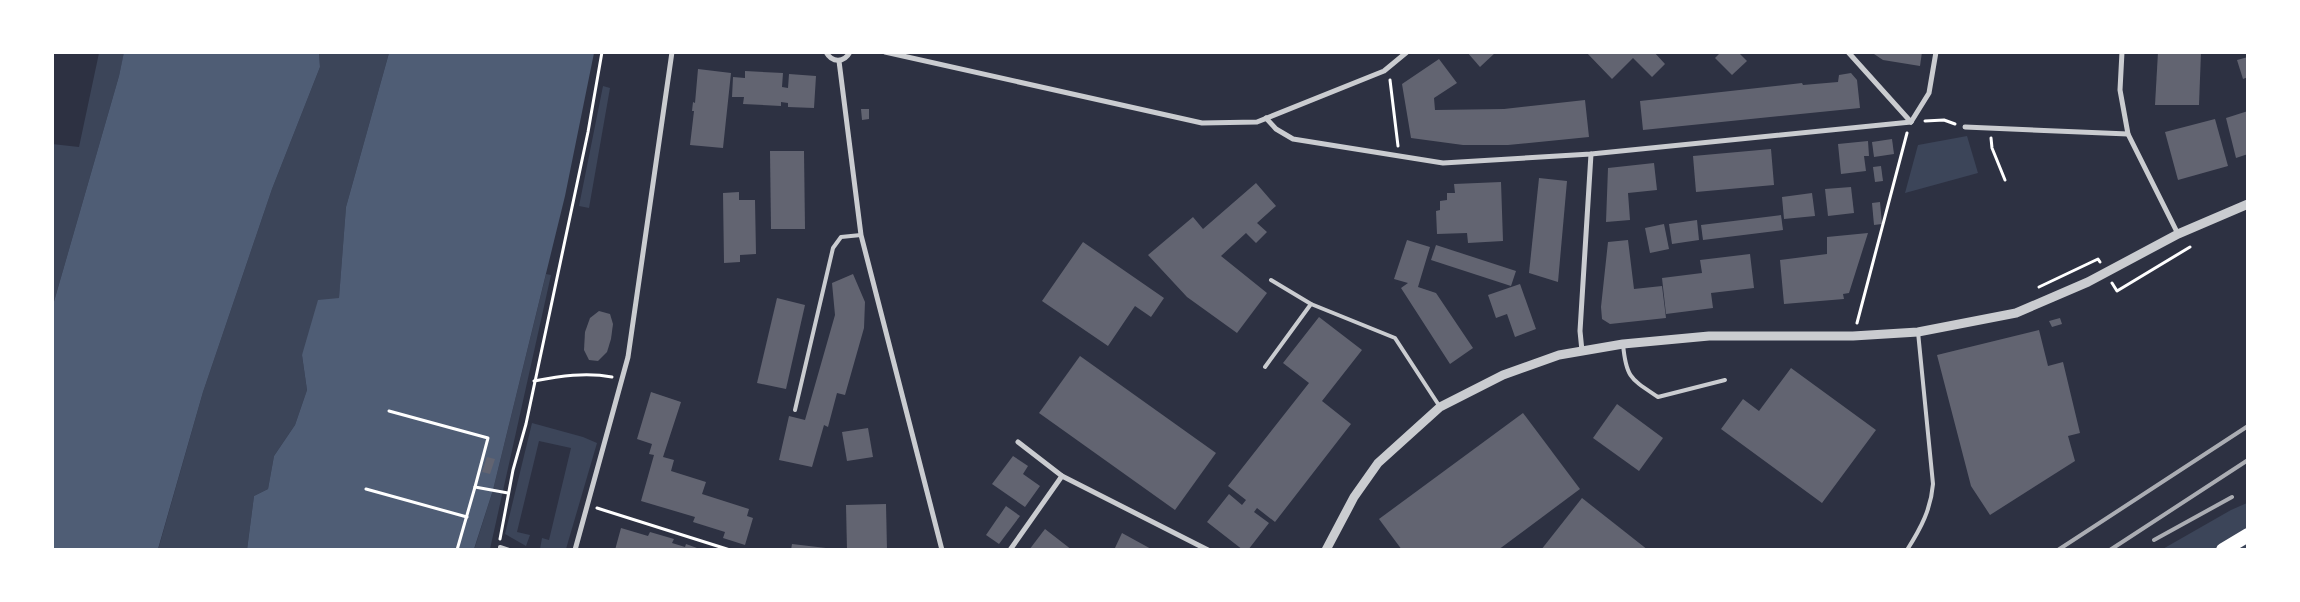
<svg xmlns="http://www.w3.org/2000/svg" width="2300" height="602" font-family="'Sofia Sans Condensed',sans-serif">
<style>
.green{fill:#3c4559}
.water{fill:#4f5d75}
.building{fill:#626471}
.lines{fill:none;stroke-linecap:round;stroke-linejoin:round}
.path{stroke:#fff;stroke-width:3}
.service{stroke:#caccd0;stroke-width:4}
.minor{stroke:#caccd0;stroke-width:5}
.tertiary{stroke:#caccd0;stroke-width:9}
.trunk{stroke:#fff;stroke-width:14}
.rail{stroke:#abadb3;stroke-width:4}
</style>
<rect width="100%" height="100%" fill="#2d3142"/>
<g class="green">
<path d="M99,53H124L119,76L53,305L52,144L79,147Z"/>
<path d="M319,53H389L346,207L339,299L302,355L307,390L295,425L274,456L268,489L254,496L247,550H158L203,392L272,189L320,67Z"/>
<path d="M603,86L610,88L589,208L579,206Z"/>
<path d="M1967,136L1978,173L1905,193L1918,145Z"/>
<path d="M546,274L551,275L490,549L474,550L493,490Z"/>
<path d="M532,423L583,437L597,443L566,549H540L542,538L549,540L571,448L539,441L517,532L530,535L526,546L505,534Z"/>
<path d="M2247,503V549L2161,550L2231,510Z"/>
</g>
<g class="water">
<path d="M124,52L319,53L320,67L272,189L203,392L158,549H53V305L119,76Z"/>
<path d="M389,53H594L565,196L493,490L474,549L247,550L254,496L268,489L274,456L295,425L307,390L302,355L318,300L339,298L346,207Z"/>
</g>
<g class="building">
<path d="M1467,52H1496L1480,67Z"/>
<path d="M1586,52H1654L1665,64L1652,77L1633,58L1612,79Z"/>
<path d="M1721,52H1738L1747,61L1732,75L1715,58Z"/>
<path d="M1871,52H1922L1920,66L1883,60Z"/>
<path d="M2158,52H2201L2199,105H2155Z"/>
<path d="M2248,57V77L2243,79L2237,60Z"/>
<path d="M1439,59L1457,83L1434,98L1435,110L1504,109L1585,100L1589,137L1508,145H1463L1411,138L1402,84Z"/>
<path d="M698,69L731,73L723,148L690,145L694,111H692L693,102L695,103Z"/>
<path d="M745,71L783,73L782,87L788,88L789,74L816,76L814,108L788,107V103L781,102V106L743,104L744,97H732L733,77L745,78Z"/>
<path d="M1851,73L1857,80L1860,108L1643,130L1640,101L1802,83L1803,85L1838,82L1839,75Z"/>
<path d="M861,109H869V119L862,120Z"/>
<path d="M2248,111V154L2236,158L2226,118Z"/>
<path d="M2215,119L2228,166L2178,180L2165,132Z"/>
<path d="M1892,139L1894,154L1874,157L1872,142Z"/>
<path d="M1868,141L1869,156H1864L1866,171L1841,174L1838,144Z"/>
<path d="M1771,149L1774,185L1696,192L1693,156Z"/>
<path d="M770,151H804L805,229H771Z"/>
<path d="M1654,163L1657,190L1628,193L1630,220L1606,222L1608,168Z"/>
<path d="M1881,166L1883,181L1875,182L1873,167Z"/>
<path d="M1539,178L1567,181L1558,282L1529,273Z"/>
<path d="M1501,182L1503,241L1468,243L1467,233L1437,234L1436,211L1440,210V201L1447,200V193H1455L1454,184Z"/>
<path d="M1256,183L1276,206L1257,223L1267,232L1256,243L1246,233L1221,256L1267,293L1237,333L1187,297L1148,255L1193,217L1203,229Z"/>
<path d="M1851,187L1854,213L1828,216L1825,189Z"/>
<path d="M739,192V200H755L756,254L740,255V262L724,263L723,193Z"/>
<path d="M1812,193L1815,216L1784,219L1782,197Z"/>
<path d="M1880,202L1882,224L1874,225L1872,203Z"/>
<path d="M1781,215L1783,230L1703,240L1701,225Z"/>
<path d="M1697,220L1699,240L1672,244L1669,224Z"/>
<path d="M1664,224L1669,249L1650,253L1645,228Z"/>
<path d="M1868,233L1849,293L1843,294L1844,299L1784,304L1780,260L1827,254V237Z"/>
<path d="M1407,240L1430,247L1418,287L1436,293L1473,348L1450,364L1401,288L1408,283L1394,279Z"/>
<path d="M1628,240L1634,289L1662,286L1666,318L1610,324L1602,319L1601,307L1608,242Z"/>
<path d="M1083,242L1164,298L1151,317L1135,306L1108,346L1042,301Z"/>
<path d="M1436,245L1516,271L1511,286L1431,260Z"/>
<path d="M1750,254L1754,288L1711,293L1713,308L1666,314L1662,278L1702,273L1700,260Z"/>
<path d="M853,274L865,302L864,328L845,395L837,393L828,427L824,425L812,467L779,460L789,416L805,420L835,315L832,283Z"/>
<path d="M1520,284L1536,329L1515,337L1507,314L1496,318L1488,295Z"/>
<path d="M777,298L805,305L786,389L757,383Z"/>
<path d="M599,311L610,314L613,324L611,339L607,352L598,361L589,360L584,350L585,332L590,318Z"/>
<path d="M1319,317L1362,350L1322,401L1351,424L1275,522L1257,508L1254,512L1269,523L1248,550H1243L1207,522L1229,494L1242,505L1246,500L1228,486L1309,383L1283,363Z"/>
<path d="M2060,318L2062,324L2052,327L2049,321Z"/>
<path d="M2039,330L2048,366L2063,362L2080,433L2068,436L2075,461L1990,515L1971,486L1937,355Z"/>
<path d="M1080,356L1216,453L1175,510L1039,413Z"/>
<path d="M1791,368L1876,430L1822,503L1721,429L1743,399L1759,411Z"/>
<path d="M651,392L681,402L663,457L674,460L671,471L706,482L702,494L749,509L747,516L753,518L745,545L723,538L725,532L693,522L695,517L641,501L654,455L649,454L652,444L637,439Z"/>
<path d="M1617,404L1663,438L1639,471L1593,438Z"/>
<path d="M1523,413L1580,489L1498,550H1402L1379,519Z"/>
<path d="M868,428L873,457L847,461L842,432Z"/>
<path d="M1013,456L1028,466L1023,474L1040,486L1025,507L992,484Z"/>
<path d="M487,457L495,459L490,474L482,472Z"/>
<path d="M1582,498L1648,550H1541Z"/>
<path d="M886,504L887,550H847L846,505Z"/>
<path d="M1006,506L1020,516L999,544L986,535Z"/>
<path d="M621,528L648,536L650,532L674,539L672,543L685,547L686,544L697,548V550H615Z"/>
<path d="M1045,529L1072,550H1029Z"/>
<path d="M1122,533L1153,550H1114Z"/>
<path d="M792,544L826,548V550H791Z"/>
</g>
<g class="lines">
<g class="path">
<path d="M1390,80L1398,146"/>
<path d="M1925,121L1944,120L1955,124"/>
<path d="M1991,138L1992,148L2005,180"/>
<path d="M2112,283L2117,291L2190,247"/>
<path d="M2039,287L2098,259L2100,262"/>
<path d="M1857,323L1907,133"/>
<path d="M534,381C560,376 586,372 612,377"/>
<path d="M389,411L488,438L475,487"/>
<path d="M366,489L467,517"/>
<path d="M597,508L730,550"/>
<path d="M500,539L513,470L526,424L588,132L602,52"/>
<path d="M457,550L475,487L508,493"/>
</g>
<g class="service">
<path d="M1271,280L1311,304"/>
<path d="M1623,344C1626,378 1631,379 1658,397L1725,380"/>
<path d="M1265,367L1311,304L1395,338L1440,407"/>
<path d="M795,410L833,248L841,237L861,235"/>
<path d="M500,550V547L509,550"/>
<path d="M1907,550C1921,528 1931,509 1933,484L1918,332"/>
</g>
<g class="minor">
<path d="M826,52C832,63 844,63 850,52"/>
<path d="M885,52L1202,123L1257,122L1384,71L1407,52"/>
<path d="M1848,52L1911,122"/>
<path d="M2122,52L2120,90L2128,134L2178,234"/>
<path d="M839,61L861,235L942,550"/>
<path d="M1266,118L1276,129L1293,139L1443,163L1591,154L1911,122"/>
<path d="M1911,122L1929,93L1936,52"/>
<path d="M1965,127L2128,134"/>
<path d="M1582,351L1580,331L1591,154"/>
<path d="M1018,442L1062,476L1208,550"/>
<path d="M575,550L628,357L672,52"/>
<path d="M1010,550L1062,476"/>
</g>
<path class="tertiary" d="M1326,550L1354,497L1378,463L1440,407L1503,375L1559,355L1623,344L1709,336H1853L1918,332L2016,313L2088,282L2178,234L2248,204"/>
<path class="trunk" d="M2223,550L2248,535"/>
<g class="rail">
<path d="M2154,540L2232,497"/>
<path d="M2058,550L2248,426"/>
<path d="M2110,550L2248,460"/>
</g>
</g>
<rect width="2300" height="602" fill="none" stroke="#ffffff" stroke-width="108"/>
</svg>
